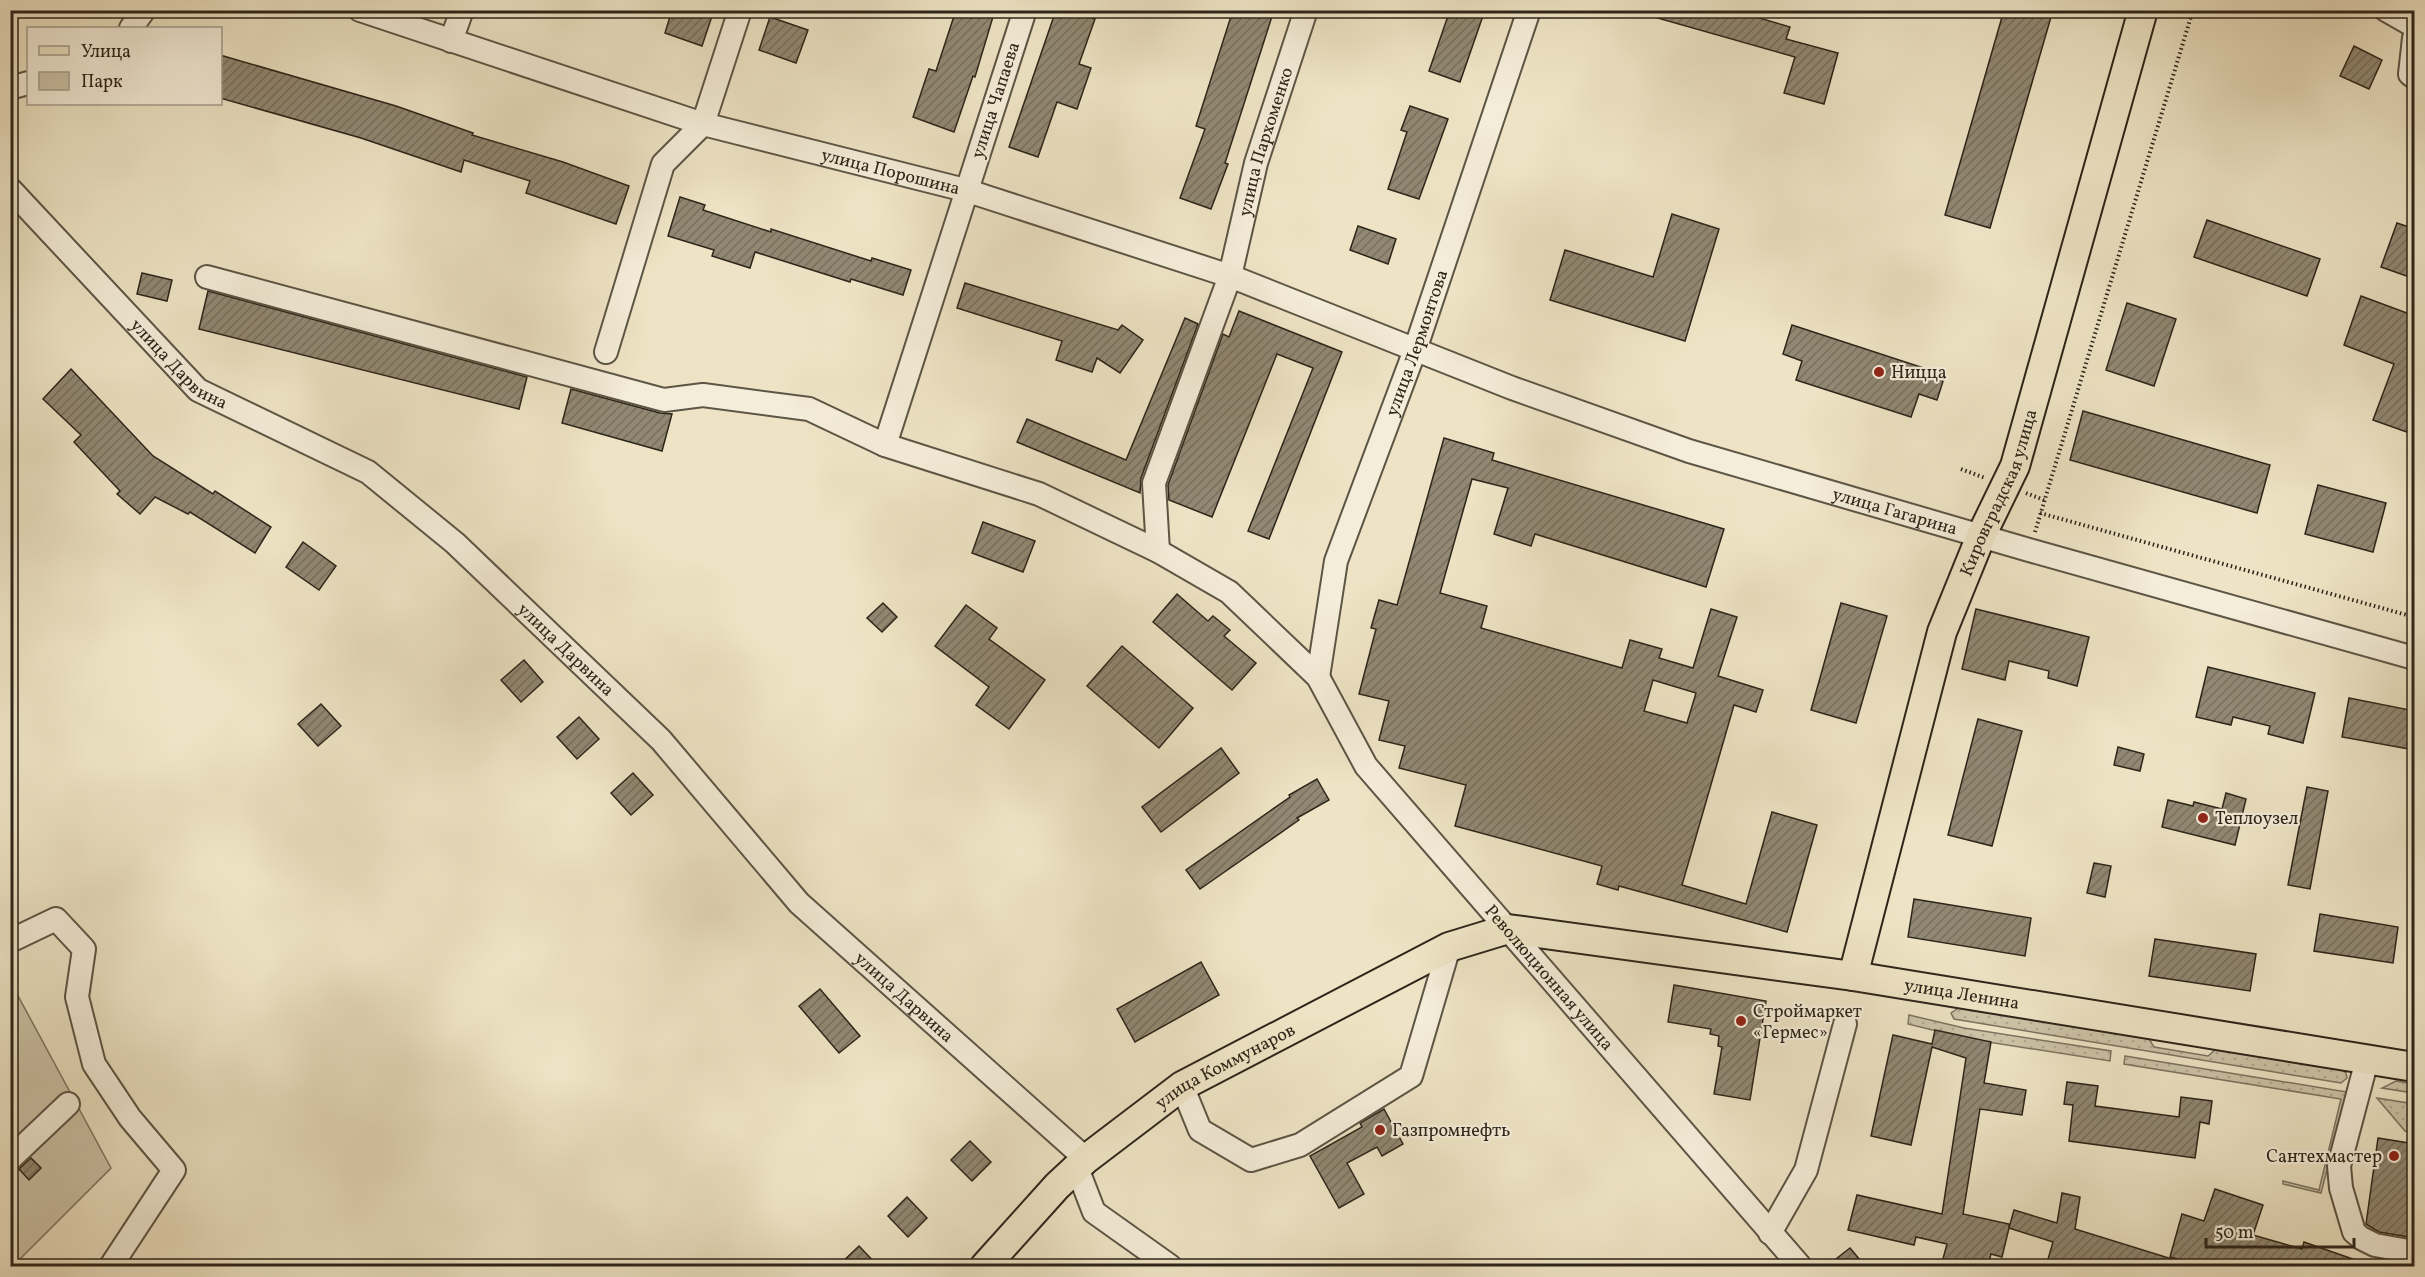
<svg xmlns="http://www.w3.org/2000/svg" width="2425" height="1277" font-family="Vollkorn,serif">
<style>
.grass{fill:url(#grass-dots);stroke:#7d7461;stroke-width:1.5}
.green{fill:#cdc4a8;stroke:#7d7461;stroke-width:1.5}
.building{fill:url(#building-hatch);stroke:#2d251a;stroke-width:1.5;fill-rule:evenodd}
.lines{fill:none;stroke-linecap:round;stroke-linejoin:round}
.minor-casing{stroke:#5d5545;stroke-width:26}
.major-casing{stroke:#2d251a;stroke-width:32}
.path{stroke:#2d251a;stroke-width:4;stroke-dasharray:1.5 3;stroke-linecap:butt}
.minor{stroke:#f4edd9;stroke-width:22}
.major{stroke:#eee4c5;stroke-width:28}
.poi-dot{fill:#8f2418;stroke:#f4edd9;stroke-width:2}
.labels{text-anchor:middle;stroke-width:4.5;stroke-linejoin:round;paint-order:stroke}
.street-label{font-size:18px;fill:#2d251a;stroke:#f4edd9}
.poi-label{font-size:18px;fill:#2d251a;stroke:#f4edd9;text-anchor:start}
</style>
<defs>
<pattern id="grass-dots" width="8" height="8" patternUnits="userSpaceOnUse" patternTransform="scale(1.5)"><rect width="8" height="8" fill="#cdc4a8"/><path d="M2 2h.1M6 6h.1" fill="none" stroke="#b0a890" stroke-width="1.8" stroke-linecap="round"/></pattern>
<pattern id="building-hatch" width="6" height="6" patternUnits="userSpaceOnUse" patternTransform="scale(1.5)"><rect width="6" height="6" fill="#918873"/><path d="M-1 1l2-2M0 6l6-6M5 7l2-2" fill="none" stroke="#776f5e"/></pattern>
</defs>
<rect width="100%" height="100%" fill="#eee4c5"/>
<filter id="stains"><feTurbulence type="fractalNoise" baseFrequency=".00333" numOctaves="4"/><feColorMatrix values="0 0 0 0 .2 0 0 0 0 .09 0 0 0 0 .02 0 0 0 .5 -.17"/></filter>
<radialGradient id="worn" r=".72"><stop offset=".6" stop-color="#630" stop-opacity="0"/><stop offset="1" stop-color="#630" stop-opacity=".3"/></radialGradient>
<g class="grass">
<path d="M1960,1007L2149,1039L2154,1047L2208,1056L2216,1049L2338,1067L2346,1073L2347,1078L2341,1083L1954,1019L1951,1013Z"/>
<path d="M1909,1015L1964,1028L2111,1051L2110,1061L1969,1039L1908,1024Z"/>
<path d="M2125,1056L2347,1092L2321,1193L2283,1184V1181L2319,1190L2341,1099L2124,1064Z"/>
<path d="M2396,1081L2414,1084V1093L2382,1088Z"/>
<path d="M2377,1098L2414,1104V1133L2405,1131Z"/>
</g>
<path class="green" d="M10,981L111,1168L13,1266H10Z"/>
<g class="building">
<path d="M672,10H714L702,46L665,33Z"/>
<path d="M956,10H995L975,77L973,76L954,132L913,117L929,69L936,71Z"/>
<path d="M1056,10H1069L1095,19L1079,64L1091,68L1077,109L1057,102L1038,157L1009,147Z"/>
<path d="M1233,10H1274L1225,163L1228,164L1211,209L1180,198L1205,129L1196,126Z"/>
<path d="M1450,10H1485L1460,82L1429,71Z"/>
<path d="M1648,10H1732L1790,27L1786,39L1838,53L1824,104L1784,93L1795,57L1647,15Z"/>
<path d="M2004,10H2053L1990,228L1945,215Z"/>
<path d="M770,17L808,30L796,63L759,50Z"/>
<path d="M2354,46L2382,60L2369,89L2340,76Z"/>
<path d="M220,55L396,106L473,133L472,135L563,162L629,186L616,224L526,193L530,181L464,160L461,172L361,138L220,98Z"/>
<path d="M1410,106L1448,119L1419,199L1388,189L1407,132L1401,130Z"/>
<path d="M680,197L705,205L703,210L771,232V229L871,261L872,258L911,270L903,295L851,279L850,282L755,252L750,268L712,256L714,250L668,236Z"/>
<path d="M1672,214L1719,229L1685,341L1550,300L1565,250L1653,277Z"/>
<path d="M2207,220L2320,259L2307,296L2194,257Z"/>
<path d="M2397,223L2415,229V279L2381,267Z"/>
<path d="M1358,226L1396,239L1388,264L1350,250Z"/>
<path d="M142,273L172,280L167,301L137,294Z"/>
<path d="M965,283L1118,330L1122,325L1143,340L1120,373L1097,358L1092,372L1056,360L1062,341L957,308Z"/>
<path d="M208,291L527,377L519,409L199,329Z"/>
<path d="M2361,296L2415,316V435L2373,420L2394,364L2344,345Z"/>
<path d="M2127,303L2176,319L2154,386L2106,370Z"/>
<path d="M1239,311L1342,352L1269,539L1248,531L1313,368L1277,354L1212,517L1169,500L1168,485L1223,334L1229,337Z"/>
<path d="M1185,318L1198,324L1141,478L1140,493L1017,442L1027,419L1126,460Z"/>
<path d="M1792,325L1945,375L1937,400L1919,394L1911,417L1796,380L1802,361L1783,354Z"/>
<path d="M71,369L153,456L213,494L215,491L271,527L255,553L190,512L188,514L155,497L140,514L117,494L120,491L74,442L81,435L43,399Z"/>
<path d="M571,389L660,413L672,414L662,451L562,423Z"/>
<path d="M2083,411L2270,465L2257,513L2070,460Z"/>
<path d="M1444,438L1494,453L1492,460L1724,529L1706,587L1535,534L1531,546L1494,534L1508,488L1472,479L1440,593L1487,606L1481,628L1622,668L1630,640L1662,649L1659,658L1693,668L1711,609L1737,617L1718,676L1763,690L1756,712L1734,705L1682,885L1746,904L1772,812L1817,825L1787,932L1619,886L1618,890L1597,884L1602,866L1455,826L1466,785L1399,768L1405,746L1379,740L1389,701L1359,694L1376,629L1371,628L1379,600L1397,605ZM1653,680L1696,693L1687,723L1644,711Z"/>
<path d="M2318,485L2386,503L2373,552L2305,534Z"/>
<path d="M983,522L1035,541L1023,572L972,553Z"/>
<path d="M303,542L336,566L319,590L286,567Z"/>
<path d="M1177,594L1208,621L1213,616L1230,630L1224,636L1256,663L1232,690L1153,622Z"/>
<path d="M883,603L897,617L882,632L867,618Z"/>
<path d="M1841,603L1887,616L1856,723L1811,710Z"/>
<path d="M966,605L997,628L989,639L1045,680L1009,729L976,705L989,687L935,646Z"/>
<path d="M1976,609L2089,637L2077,686L2048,678L2049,671L2009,661L2005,680L1962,669Z"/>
<path d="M1122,646L1193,708L1159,748L1087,686Z"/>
<path d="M524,660L543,682L521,702L501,680Z"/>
<path d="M2208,667L2315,693L2303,743L2268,734L2270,726L2233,717L2231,725L2196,717Z"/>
<path d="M2349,698L2415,711V750L2342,737Z"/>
<path d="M321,704L341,726L318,746L298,724Z"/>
<path d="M579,717L599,739L577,759L557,737Z"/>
<path d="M1978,719L2022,731L1992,846L1948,835Z"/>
<path d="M2118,747L2144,754L2140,771L2114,765Z"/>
<path d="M1221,748L1239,773L1161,832L1142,807Z"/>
<path d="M633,773L653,795L631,815L611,793Z"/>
<path d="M1317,779L1329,800L1297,818L1299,820L1200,889L1186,870L1290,797L1289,795Z"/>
<path d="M2307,787L2328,791L2310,889L2288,885Z"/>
<path d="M2226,793L2246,799L2235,845L2162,827L2168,800L2193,806L2194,802L2222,809Z"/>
<path d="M2094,863L2111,866L2105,897L2087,893Z"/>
<path d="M1914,899L2031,918L2025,956L1908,937Z"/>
<path d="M2320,914L2398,927L2393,963L2314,951Z"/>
<path d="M2155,939L2256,954L2250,991L2149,976Z"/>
<path d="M1201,962L1219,995L1135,1042L1117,1009Z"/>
<path d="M1674,985L1766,1001L1750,1100L1714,1094L1722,1047L1718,1046L1719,1036L1710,1034L1711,1029L1668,1022Z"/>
<path d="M820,989L860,1036L839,1053L799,1006Z"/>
<path d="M1935,1030L1991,1042L1984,1083L2026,1090L2022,1115L1980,1109L1963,1214L2009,1224V1228L2014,1210L2057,1223L2062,1193L2080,1197L2075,1229L2185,1263V1266H2046L2053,1242L2009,1228L2002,1257L1991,1254L1988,1266H1941L1947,1244L1916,1237L1914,1245L1848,1230L1857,1195L1942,1214L1966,1058L1932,1047L1911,1145L1871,1136L1893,1035L1932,1044Z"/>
<path d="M2067,1082L2098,1086L2095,1106L2179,1117L2181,1097L2212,1101L2209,1124L2200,1122L2195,1158L2069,1141L2073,1105L2064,1104Z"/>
<path d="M1384,1109L1403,1144L1382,1156L1377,1147L1347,1163L1364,1194L1339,1208L1310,1156L1362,1127L1360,1123Z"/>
<path d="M2378,1138L2415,1144V1238L2379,1232L2366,1224Z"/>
<path d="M970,1141L991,1162L972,1181L951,1160Z"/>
<path d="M31,1158L41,1168L29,1180L19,1169Z"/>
<path d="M2215,1189L2263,1205L2253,1235L2302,1249L2304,1242L2367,1264L2366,1266H2204L2170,1257L2182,1214L2204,1221Z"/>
<path d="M907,1197L927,1218L908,1237L888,1216Z"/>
<path d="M859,1246L878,1266H838Z"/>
<path d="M1850,1248L1865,1266H1827Z"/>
</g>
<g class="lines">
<g class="minor-casing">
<g id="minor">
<path id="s1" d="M360,10L703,124L965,190L1230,276L1512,388L1689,451L2029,550L2414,658"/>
<path id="s2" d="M1025,10L885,445L1039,494L1158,551L1154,483L1230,276L1256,163L1306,10"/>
<path d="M2386,10L2414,26"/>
<path d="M131,28L144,10"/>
<path d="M2414,38L2410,74L2414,77"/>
<path d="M451,41L462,10"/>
<path d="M10,88L28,83"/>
<path id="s3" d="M10,189L198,390L368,472L455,543L661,740L799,903L1086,1159"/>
<path d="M207,277L664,400L703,395L809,409L885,445"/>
<path d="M606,352L663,164L703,124L740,10"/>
<path id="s4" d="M1158,551L1229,592L1318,677L1366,766L1800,1266"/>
<path id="s5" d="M1318,677L1336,561L1415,350L1529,10"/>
<path d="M10,941L56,919L84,949L77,997L94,1064L130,1118L174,1170L111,1266"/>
<path d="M2367,1060L2339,1166L2341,1188L2354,1232L2361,1238L2375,1245L2414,1252"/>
<path d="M1182,1086L1200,1130L1251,1160L1300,1145L1411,1076L1449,947"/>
<path d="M10,1159L68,1104"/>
<path d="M1077,1168L1094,1212L1170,1266"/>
<path d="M1770,1233L1806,1170L1845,1024"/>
</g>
</g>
<g class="major-casing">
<g id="major">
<path id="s6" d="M1853,976L1942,632L1981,536L2015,466L2143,10"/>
<path id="s7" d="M985,1266L1057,1186L1086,1159L1182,1086L1449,947L1508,929L1853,976L2414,1067"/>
</g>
</g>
<g class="path">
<path d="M1961,469L1985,478"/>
<path d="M2026,493L2044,500"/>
<path d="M2040,513L2414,617"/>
<path d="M2035,532L2193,10"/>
</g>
<use href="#minor" class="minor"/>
<use href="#major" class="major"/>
</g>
<g class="poi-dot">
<circle cx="1879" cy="372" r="6"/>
<circle cx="2203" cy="818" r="6"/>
<circle cx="1741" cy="1021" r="6"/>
<circle cx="1380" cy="1130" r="6"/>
<circle cx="2394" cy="1156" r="6"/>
</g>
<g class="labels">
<g class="street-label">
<text transform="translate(995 100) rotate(-72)" y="6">улица Чапаева</text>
<text dy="6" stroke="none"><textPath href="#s2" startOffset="1178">улица Пархоменко</textPath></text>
<text dy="6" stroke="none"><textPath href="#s1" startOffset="555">улица Порошина</textPath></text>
<text dy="6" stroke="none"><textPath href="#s5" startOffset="350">улица Лермонтова</textPath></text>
<text dy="6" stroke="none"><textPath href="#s3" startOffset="244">улица Дарвина</textPath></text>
<text dy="6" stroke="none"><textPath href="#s6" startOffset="506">Кировградская улица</textPath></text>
<text dy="6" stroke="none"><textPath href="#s1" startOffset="1616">улица Гагарина</textPath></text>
<text dy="6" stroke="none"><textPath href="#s3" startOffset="730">улица Дарвина</textPath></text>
<text dy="6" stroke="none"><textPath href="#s4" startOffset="586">Революционная улица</textPath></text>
<text dy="6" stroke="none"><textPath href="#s7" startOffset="1089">улица Ленина</textPath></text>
<text dy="6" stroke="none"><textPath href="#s3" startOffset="1216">улица Дарвина</textPath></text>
<text dy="6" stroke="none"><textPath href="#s7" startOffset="315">улица Коммунаров</textPath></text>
</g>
<g class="poi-label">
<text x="1891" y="378">Ницца</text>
<text x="2215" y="824">Теплоузел</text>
<text x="1753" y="1017">Строймаркет<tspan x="1753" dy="21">«Гермес»</tspan></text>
<text x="1392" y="1136">Газпромнефть</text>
<text x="2382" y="1162" text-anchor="end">Сантехмастер</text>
</g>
</g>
<rect width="2425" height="1277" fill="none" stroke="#eee4c5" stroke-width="36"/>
<rect x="12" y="12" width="2401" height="1253" fill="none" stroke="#2d251a" stroke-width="3"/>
<rect x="18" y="18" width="2389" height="1241" fill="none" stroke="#2d251a" stroke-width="1.5"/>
<rect x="27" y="27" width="195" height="78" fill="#f4edd9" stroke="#a49d8d" stroke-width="1.5"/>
<rect x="39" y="46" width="30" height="9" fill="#eee4c5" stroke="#a49d8d" stroke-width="1.5"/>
<text x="81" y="57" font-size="18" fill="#2d251a">Улица</text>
<rect x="39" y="72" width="30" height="18" fill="#cdc4a8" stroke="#a49d8d" stroke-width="1.5"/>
<text x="81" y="87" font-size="18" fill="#2d251a">Парк</text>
<path d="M2206 1238v9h148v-9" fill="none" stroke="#2d251a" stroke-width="3"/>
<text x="2215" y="1238" font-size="18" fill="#2d251a" stroke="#f4edd9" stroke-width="4.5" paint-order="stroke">50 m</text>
<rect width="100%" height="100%" filter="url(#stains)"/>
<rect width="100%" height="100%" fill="url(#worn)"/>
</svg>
